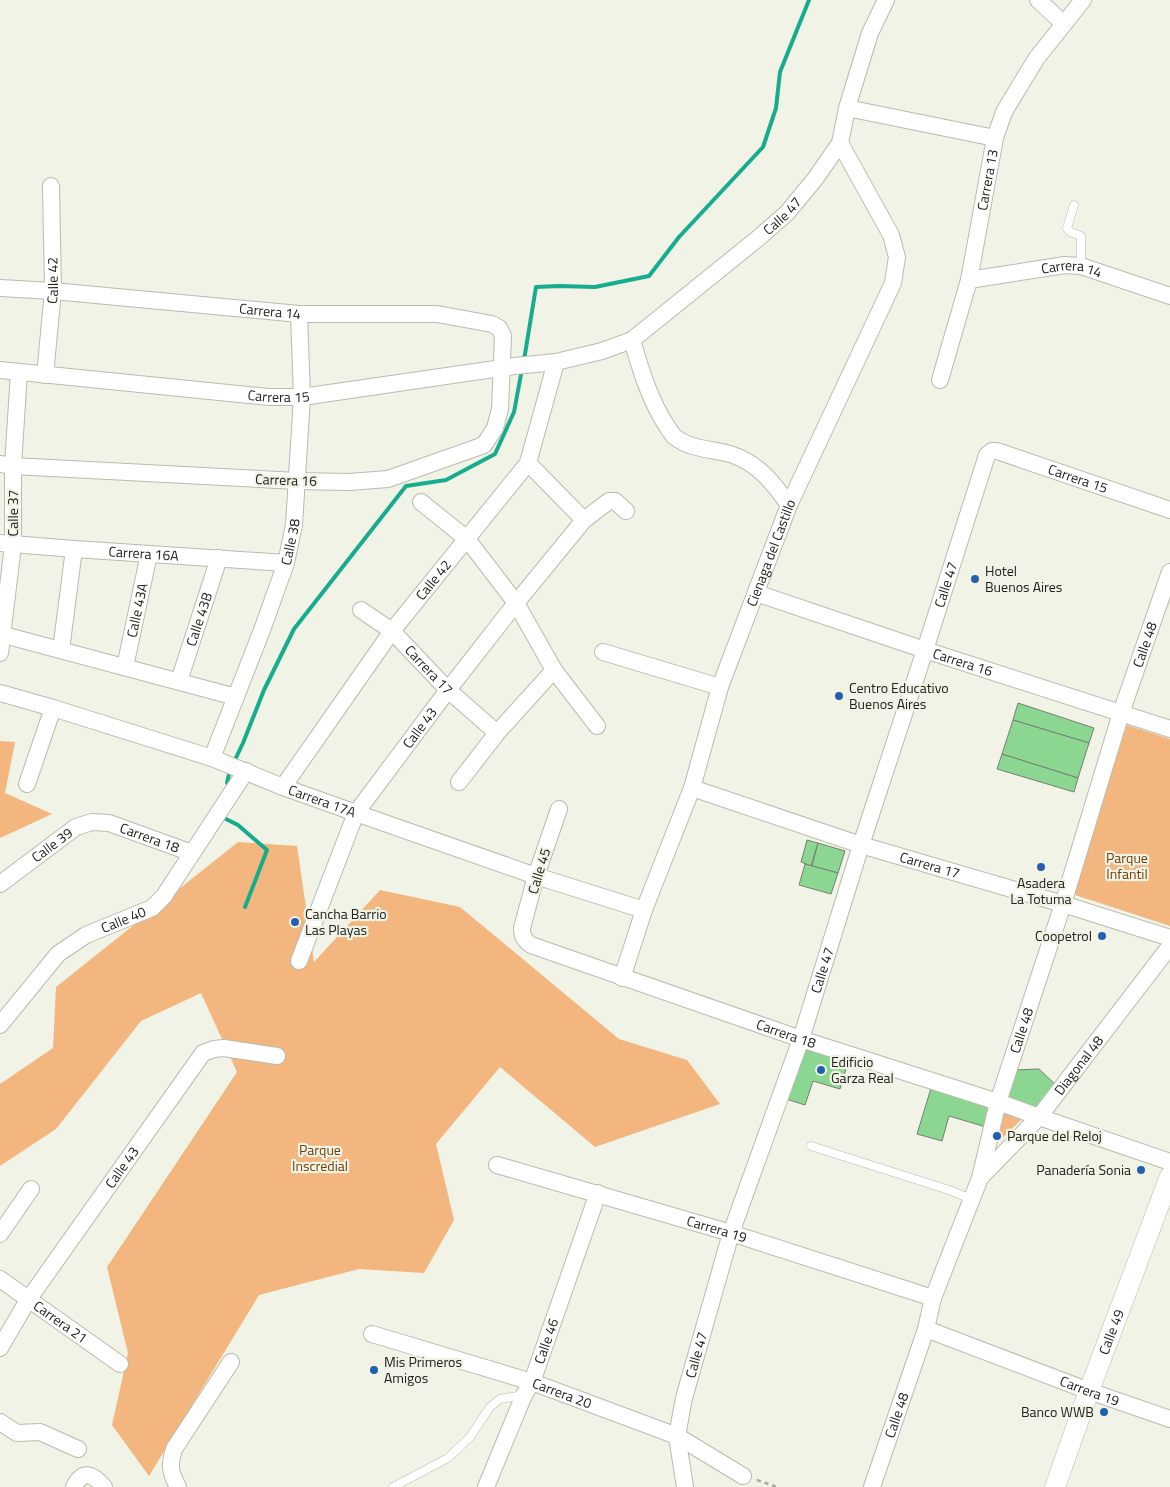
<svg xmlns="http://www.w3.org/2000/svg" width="1170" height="1487" font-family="'Titillium Web',sans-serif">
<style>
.green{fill:#f3b67f}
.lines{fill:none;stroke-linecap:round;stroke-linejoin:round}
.stream{stroke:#17ac8e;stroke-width:4}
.building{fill:#8bd690;stroke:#768076}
.service-casing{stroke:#b8bcae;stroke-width:9}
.minor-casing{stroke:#b8bcae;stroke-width:18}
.tertiary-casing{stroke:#b8bcae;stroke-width:21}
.path{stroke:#a7a99f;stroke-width:2.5;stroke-dasharray:4 4;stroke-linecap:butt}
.service{stroke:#fff;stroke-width:8}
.minor{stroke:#fff;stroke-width:16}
.tertiary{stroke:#fff;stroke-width:20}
.poi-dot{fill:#215fb0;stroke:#f0f3e5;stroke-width:2}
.labels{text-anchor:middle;stroke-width:4.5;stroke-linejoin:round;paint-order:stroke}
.street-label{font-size:14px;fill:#21221d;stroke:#f0f3e5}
.poi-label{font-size:14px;fill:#21221d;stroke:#f0f3e5;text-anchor:start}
.park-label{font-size:14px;fill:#6e3e05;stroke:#f0f3e5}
</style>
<rect width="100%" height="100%" fill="#f0f3e5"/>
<g class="green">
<path d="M1127,725L1170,739V926L1072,894Z"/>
<path d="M0,741L15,742L5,793L52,814L0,838Z"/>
<path d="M238,842L297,846L314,962L380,890L460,907L619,1039L687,1060L720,1104L595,1147L500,1067L436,1144L454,1220L424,1273L359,1269L259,1295L149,1476L112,1425L128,1353L107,1267L237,1072L201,993L141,1021L56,1129L0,1166V1084L53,1048L56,987Z"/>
<path d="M999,1108L1025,1116L984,1156Z"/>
</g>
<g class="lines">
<g class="stream">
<path d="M524,360L536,287L559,286L595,287L649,276L679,237L763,147L776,108L780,72L809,0"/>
<path d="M234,762L243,743L264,690L294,629L406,486L446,480L495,454L514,412L522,369"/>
<path d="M227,783L230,770"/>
<path d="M224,818L238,825L267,850L245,907"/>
</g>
</g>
<g class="building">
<path d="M1018,703L1094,728L1089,743L1013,720Z"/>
<path d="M1013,720L1089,743L1078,778L1002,754Z"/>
<path d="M1002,754L1078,778L1074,792L997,769Z"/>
<path d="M807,840L818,843L811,866L801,862Z"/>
<path d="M818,843L845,851L838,873L812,866Z"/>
<path d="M805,864L838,873L831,894L799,885Z"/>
<path d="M804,1045L849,1059L840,1089L813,1081L805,1105L786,1099Z"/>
<path d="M1039,1069L1058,1087L1037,1109L1005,1097L1015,1070Z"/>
<path d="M932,1085L993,1104L986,1127L949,1116L942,1141L917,1134Z"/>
</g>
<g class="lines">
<g class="service-casing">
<g id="service">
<path d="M1074,205L1067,228L1070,232L1081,236V266"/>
<path d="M811,1146L949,1190L971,1199"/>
<path d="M393,1487L448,1458L470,1437L490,1407L500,1399L524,1395"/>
</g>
</g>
<g class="minor-casing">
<g id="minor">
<path d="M1038,0L1064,24"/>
<path d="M847,108L995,138"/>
<path id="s1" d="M969,280L1065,265L1081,266L1170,296"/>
<path id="s2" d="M0,288L53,291L299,314H437L492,324L499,328L503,336L500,409L495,428L484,445L388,479L349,482L297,481L13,466L0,464"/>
<path d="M632,340C641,371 650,401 668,428C670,430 672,435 675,437C691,450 715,449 733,455C759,464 774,484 789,505"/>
<path id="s3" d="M0,370L269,397H302L515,366L556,362L602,351L632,340L756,240L787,213L815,179L840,143L847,108L870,33L886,0"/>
<path id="s4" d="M45,375L53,291L51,186"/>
<path id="s5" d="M940,380L969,280L995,138L1004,112L1036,59L1083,0"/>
<path d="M528,463L584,520"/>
<path d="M421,502L467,539L516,603L554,670L597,726"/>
<path id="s6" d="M0,543L74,549L286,563"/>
<path id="s7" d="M756,593L925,650L1170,729"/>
<path id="s8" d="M361,610L392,631L448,690L497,733"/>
<path d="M0,634L236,697"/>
<path d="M61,650L74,549"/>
<path d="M603,652L720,687"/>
<path d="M0,653L13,545V466L19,372"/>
<path id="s9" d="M125,667L149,554"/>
<path id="s10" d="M179,681L219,558"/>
<path id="s11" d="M0,693L53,708L212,758L283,787L356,813L536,876L644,910"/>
<path id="s12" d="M212,758L262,630L286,563L294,525L302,397L299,314"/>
<path d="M459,782L497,733L554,670"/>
<path d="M27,784L53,708"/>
<path id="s13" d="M283,787L392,631L528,463L556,362"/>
<path id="s14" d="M692,788L861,845L1063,904L1170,938"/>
<path id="s15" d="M559,809L536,876L522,928C522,936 524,940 531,945L801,1039L998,1102L1039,1117L1170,1162"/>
<path id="s16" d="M0,884L76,827L92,822L109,823L192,853"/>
<path id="s17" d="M299,961L356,813L448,690L516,603L584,520L609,501H615L626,511"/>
<path id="s18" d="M622,978L644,910L692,788L720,687L789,505L893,283L897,257L891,235L840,143"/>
<path id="s19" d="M0,1025L58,954L86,935L152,908L164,896L246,771"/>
<path id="s20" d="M497,1165L731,1233L933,1298"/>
<path id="s21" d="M980,1178L1039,1117L1170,946"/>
<path d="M0,1234L31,1189"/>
<path id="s22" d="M0,1279L120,1364"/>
<path id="s23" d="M926,1329L1089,1391L1170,1419"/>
<path id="s24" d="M372,1334L532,1382L677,1436L743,1476"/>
<path id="s25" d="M0,1348L28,1300L203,1053L214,1049L224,1048L277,1056"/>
<path d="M0,1422L17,1433L40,1432L78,1449"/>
<path d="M74,1487C83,1469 93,1474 104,1487"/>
<path d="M178,1487C170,1472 169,1466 174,1449L231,1362"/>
<path id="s26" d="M486,1487L524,1395L532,1382L598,1193"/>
<path id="s27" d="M685,1487L677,1436L684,1398L731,1233L801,1039L861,845L925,650L987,455L992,451H997L1170,510"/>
<path id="s28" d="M872,1487L926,1329L933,1298L980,1178L998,1102L1063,904L1121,713L1170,572"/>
</g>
</g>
<g class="tertiary-casing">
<g id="tertiary">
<path id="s29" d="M1055,1487L1089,1391L1170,1176"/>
</g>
</g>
<path class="path" d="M757,1480L777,1487"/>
<use href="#service" class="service"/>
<use href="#minor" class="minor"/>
<use href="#tertiary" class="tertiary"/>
</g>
<g class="poi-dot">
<circle cx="975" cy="579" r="5"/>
<circle cx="839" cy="696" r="5"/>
<circle cx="1041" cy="867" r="5"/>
<circle cx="295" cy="922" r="5"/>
<circle cx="1102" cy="936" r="5"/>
<circle cx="821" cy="1070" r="5"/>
<circle cx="997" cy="1136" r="5"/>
<circle cx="1141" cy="1170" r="5"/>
<circle cx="374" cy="1370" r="5"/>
<circle cx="1104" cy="1412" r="5"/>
</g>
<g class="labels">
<g class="street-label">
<text dy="5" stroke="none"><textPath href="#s5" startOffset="206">Carrera 13</textPath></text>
<text dy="5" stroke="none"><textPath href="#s3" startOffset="834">Calle 47</textPath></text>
<text dy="5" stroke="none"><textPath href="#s1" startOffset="104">Carrera 14</textPath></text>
<text dy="5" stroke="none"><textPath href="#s4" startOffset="95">Calle 42</textPath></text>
<text dy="5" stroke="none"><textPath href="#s2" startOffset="271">Carrera 14</textPath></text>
<text dy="5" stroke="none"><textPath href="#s3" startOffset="280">Carrera 15</textPath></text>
<text dy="5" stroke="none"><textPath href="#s27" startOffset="1178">Carrera 15</textPath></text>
<text transform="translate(286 480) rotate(2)" y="5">Carrera 16</text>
<text transform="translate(13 513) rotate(-90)" y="5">Calle 37</text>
<text dy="5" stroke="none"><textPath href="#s12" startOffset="230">Calle 38</textPath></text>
<text dy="5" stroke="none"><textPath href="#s18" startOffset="451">Cienaga del Castillo</textPath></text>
<text dy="5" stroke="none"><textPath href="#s6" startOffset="144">Carrera 16A</textPath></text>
<text dy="5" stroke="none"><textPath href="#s13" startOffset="256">Calle 42</textPath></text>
<text dy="5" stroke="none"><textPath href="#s27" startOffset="945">Calle 47</textPath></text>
<text dy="5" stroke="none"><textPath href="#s9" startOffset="58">Calle 43A</textPath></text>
<text dy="5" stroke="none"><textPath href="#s10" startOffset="65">Calle 43B</textPath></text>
<text dy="5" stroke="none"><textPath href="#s28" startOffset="886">Calle 48</textPath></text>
<text dy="5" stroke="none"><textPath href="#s7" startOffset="218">Carrera 16</textPath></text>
<text dy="5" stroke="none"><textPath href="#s8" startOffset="91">Carrera 17</textPath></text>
<text dy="5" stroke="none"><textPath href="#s17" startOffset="265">Calle 43</textPath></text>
<text dy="5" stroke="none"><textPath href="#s11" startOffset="340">Carrera 17A</textPath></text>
<text dy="5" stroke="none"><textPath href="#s16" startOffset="172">Carrera 18</textPath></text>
<text dy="5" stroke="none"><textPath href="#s16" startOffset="65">Calle 39</textPath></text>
<text dy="5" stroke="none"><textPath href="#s14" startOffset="250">Carrera 17</textPath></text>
<text transform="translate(539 871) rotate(-73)" y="5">Calle 45</text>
<text dy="5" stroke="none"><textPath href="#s19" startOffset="166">Calle 40</textPath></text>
<text dy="5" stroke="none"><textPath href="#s27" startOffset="540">Calle 47</textPath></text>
<text dy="5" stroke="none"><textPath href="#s28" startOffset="481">Calle 48</textPath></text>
<text dy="5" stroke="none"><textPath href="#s15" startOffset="415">Carrera 18</textPath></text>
<text dy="5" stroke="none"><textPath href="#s21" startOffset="150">Diagonal 48</textPath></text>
<text dy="5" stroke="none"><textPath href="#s25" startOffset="218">Calle 43</textPath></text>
<text dy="5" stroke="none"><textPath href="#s20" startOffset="229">Carrera 19</textPath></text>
<text dy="5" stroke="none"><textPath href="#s22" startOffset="74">Carrera 21</textPath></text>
<text dy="5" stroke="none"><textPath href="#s29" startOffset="165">Calle 49</textPath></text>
<text dy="5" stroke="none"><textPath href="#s26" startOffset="158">Calle 46</textPath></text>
<text dy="5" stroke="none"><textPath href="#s27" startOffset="135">Calle 47</textPath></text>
<text dy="5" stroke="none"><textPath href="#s23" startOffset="175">Carrera 19</textPath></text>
<text dy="5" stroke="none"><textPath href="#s24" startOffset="199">Carrera 20</textPath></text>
<text dy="5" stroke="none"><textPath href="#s28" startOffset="76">Calle 48</textPath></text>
</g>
<g class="poi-label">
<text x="985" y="576">Hotel<tspan x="985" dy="16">Buenos Aires</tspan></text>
<text x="849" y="693">Centro Educativo<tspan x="849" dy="16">Buenos Aires</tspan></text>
<text x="1041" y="888" text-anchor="middle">Asadera<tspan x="1041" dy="16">La Totuma</tspan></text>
<text x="305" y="919">Cancha Barrio<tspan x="305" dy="16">Las Playas</tspan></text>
<text x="1092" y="941" text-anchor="end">Coopetrol</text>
<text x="831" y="1067">Edificio<tspan x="831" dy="16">Garza Real</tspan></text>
<text x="1007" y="1141">Parque del Reloj</text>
<text x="1131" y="1175" text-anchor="end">Panadería Sonia</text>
<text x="384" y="1367">Mis Primeros<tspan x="384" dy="16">Amigos</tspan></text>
<text x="1094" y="1417" text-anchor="end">Banco WWB</text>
</g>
<g class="park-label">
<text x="1127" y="863">Parque<tspan x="1127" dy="16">Infantil</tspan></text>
<text x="320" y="1155">Parque<tspan x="320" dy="16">Inscredial</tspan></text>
</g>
</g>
</svg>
